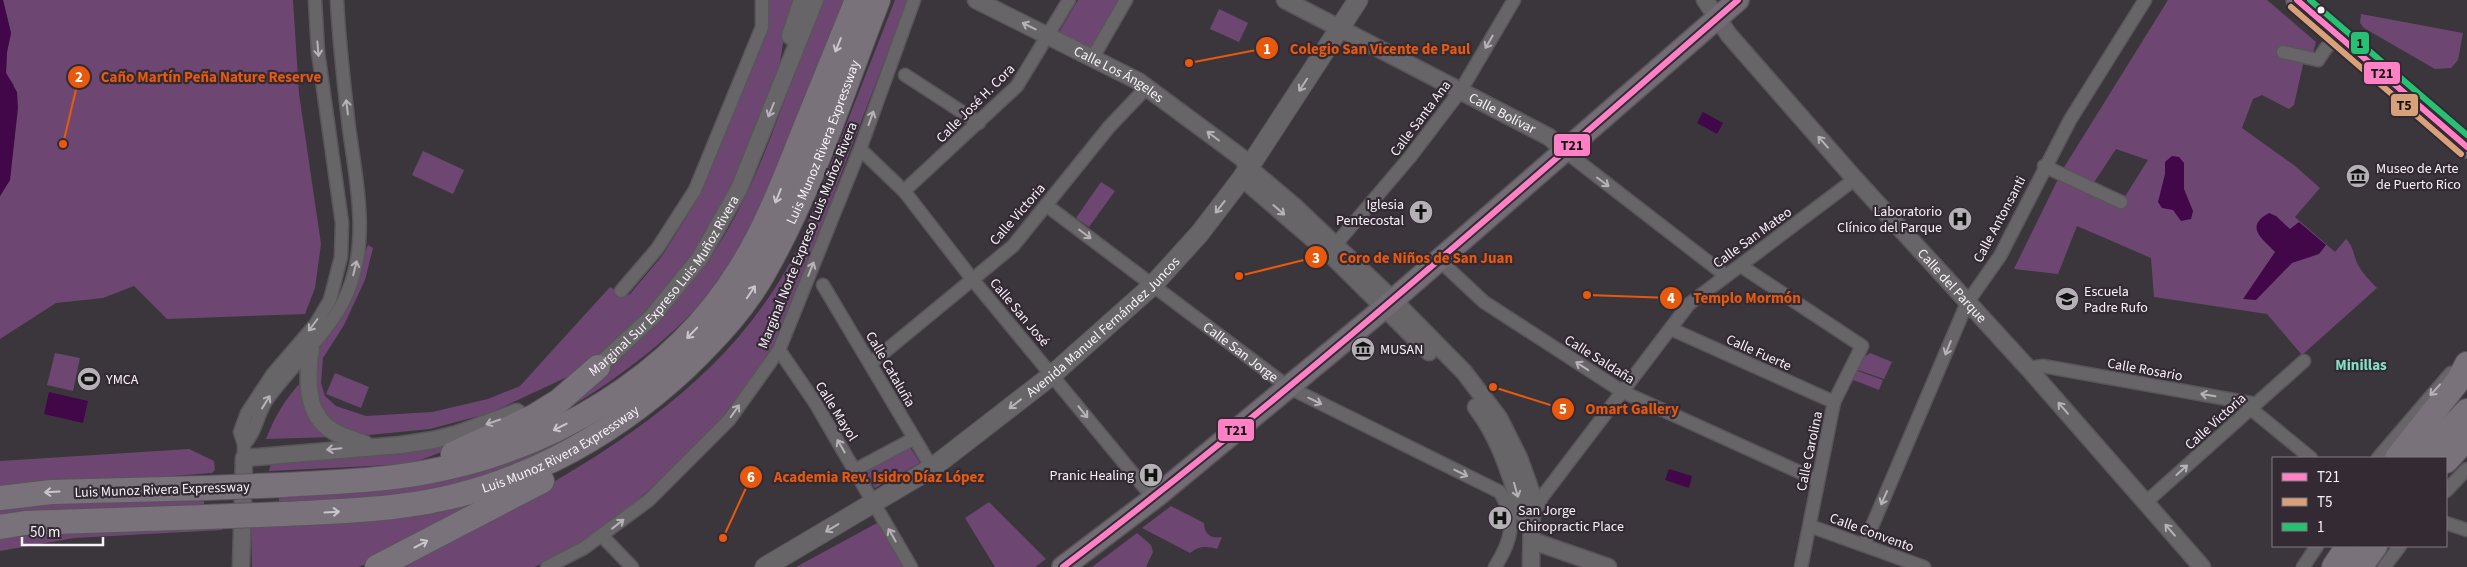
<svg xmlns="http://www.w3.org/2000/svg" width="2467" height="567" font-family="'Source Sans 3',sans-serif">
<style>
.green{fill:#6d4772}
.water{fill:#410749}
.lines{fill:none;stroke-linecap:round;stroke-linejoin:round}
.minor-casing{stroke:#59555a;stroke-width:15}
.tertiary-casing{stroke:#59555a;stroke-width:19}
.secondary-casing{stroke:#59555a;stroke-width:21}
.primary-casing{stroke:#59555a;stroke-width:24}
.motorway-casing{stroke:#59555a;stroke-width:26}
.minor{stroke:#686569;stroke-width:12}
.tertiary{stroke:#686569;stroke-width:16}
.secondary{stroke:#686569;stroke-width:19}
.primary{stroke:#736c74;stroke-width:21}
.motorway{stroke:#79727b;stroke-width:24}
.motorway-bridge-casing{stroke:#59555a;stroke-width:26;stroke-linecap:butt}
.motorway-bridge{stroke:#79727b;stroke-width:24}
.bus-1-casing{stroke:#332a34;stroke-width:10}
.bus-2-casing{stroke:#332a34;stroke-width:10}
.bus-3-casing{stroke:#332a34;stroke-width:10}
.bus-1{stroke:#ff80c5;stroke-width:6}
.bus-2{stroke:#d9a179;stroke-width:6}
.bus-3{stroke:#26c172;stroke-width:6}
.oneway{stroke:#b7b2b8}
.oneway2{stroke:#cbc5cc}
.bus-dot{fill:#f7f1f8;stroke:#332a34;stroke-width:2}
.labels{text-anchor:middle;stroke-width:4.5;stroke-linejoin:round;paint-order:stroke}
.street-label{font-size:14px;fill:#f7f1f8;stroke:#332a34}
.poi-label{font-size:14px;fill:#f7f1f8;stroke:#332a34;text-anchor:start}
.neighbourhood-label{font-size:15px;font-weight:bold;fill:#82e1c5;stroke:#332a34}
.leader{fill:none;stroke:#e8590c;stroke-width:2}
.callout-dot{fill:#e8590c;stroke:#332a34;stroke-width:2}
.mark-label{font-size:15px;text-anchor:middle;font-weight:bold;fill:#fff}
.callout-label{font-size:15px;text-anchor:middle;font-weight:bold;fill:#e8590c;stroke:#332a34;stroke-width:4.5;stroke-linejoin:round;paint-order:stroke}
.line-badge{stroke:#332a34;stroke-width:2}
.pale-badge-label{font-size:14px;text-anchor:middle;font-weight:bold;fill:#111}
</style>
<rect width="100%" height="100%" fill="#3b363c"/>
<g class="green">
<path d="M3,0H293L299,94L321,244L315,288L305,314L167,319L134,286L103,298L56,303L0,339V196L10,180L14,85L6,73L7,52L11,33Z"/>
<path d="M769,0H795L786,24L779,69L744,161L709,232L687,264L656,300L624,333L578,372L490,413L430,429L369,435L357,433L339,427L328,419L318,405L314,358L335,324L368,245L373,248L365,280L344,325L323,358L321,383L325,396L336,406L366,416L432,412L488,399L520,386L610,287L625,296L630,294L662,256L699,197L765,37L769,19Z"/>
<path d="M821,0H844C822,57 800,114 776,169C759,208 742,249 716,284C680,333 620,377 569,408C615,363 664,321 702,269C760,192 786,89 821,0Z"/>
<path d="M895,0H907L906,4L785,321L770,352L720,420L661,479L626,510L595,534L535,567H397C548,485 720,409 799,245Z"/>
<path d="M1078,0H1120L1092,49L1059,32Z"/>
<path d="M2168,0H2267L2316,42L2313,53L2306,51L2294,105L2289,109L2262,95L2253,99L2242,128L2295,166L2320,188L2295,217L2335,252L2346,239C2354,247 2353,255 2358,265C2363,274 2370,281 2377,288L2302,355L2267,314L2154,297L2151,258L2077,226L2058,274L2014,269L2058,179L2119,206L2148,160L2116,149L2093,184L2063,169Z"/>
<path d="M1219,9L1248,23L1239,42L1210,29Z"/>
<path d="M2361,14L2463,33L2458,60L2451,68L2435,69L2364,28L2360,23Z"/>
<path d="M423,151L464,170L453,194L412,175Z"/>
<path d="M1101,182L1115,191L1089,227L1076,218Z"/>
<path d="M55,353L80,358L73,391L47,385Z"/>
<path d="M1870,353L1892,362L1884,379L1855,369L1858,361Z"/>
<path d="M1855,370L1883,380L1879,390L1851,379Z"/>
<path d="M335,373L369,387L361,408L326,394Z"/>
<path d="M302,381L332,437L266,439C275,416 285,399 302,381Z"/>
<path d="M601,414L605,423L494,474L407,497L279,504V496L312,494Z"/>
<path d="M473,440L410,464L269,471L273,455Z"/>
<path d="M910,447L920,463L875,488L865,472Z"/>
<path d="M189,449L214,461L215,470L212,473L0,489V461Z"/>
<path d="M536,479L359,567H252L251,527L272,526Z"/>
<path d="M204,499V506L45,510L0,515V507L10,505Z"/>
<path d="M989,502L1046,559L1035,567H995L965,518Z"/>
<path d="M1171,506L1204,523C1204,535 1212,539 1222,537L1217,549C1206,546 1199,546 1190,553L1142,528Z"/>
<path d="M879,522L905,567H796Z"/>
<path d="M221,524L222,530L74,538L0,551V538L26,532Z"/>
<path d="M1137,533L1151,545L1153,552L1146,567H1092Z"/>
</g>
<g class="water">
<path d="M0,0H3L11,33L7,52L6,73L17,92L18,108L10,180L0,196Z"/>
<path d="M1703,112L1723,123L1717,134L1697,123Z"/>
<path d="M2172,156L2179,157L2184,163V189L2193,211L2191,219L2181,221L2173,210L2162,208L2158,202L2165,174V162Z"/>
<path d="M2269,213L2276,216L2290,229L2299,222L2326,245L2319,254L2292,263L2256,300L2243,299L2275,252C2262,238 2244,227 2269,213Z"/>
<path d="M49,392L88,401L83,423L44,414Z"/>
<path d="M1669,469L1692,476L1689,488L1665,480Z"/>
</g>
<g class="lines">
<g class="minor-casing">
<g id="minor">
<path d="M2283,52L2318,60L2326,48L2339,36"/>
<path d="M1093,57L1126,0"/>
<path d="M905,75L979,123"/>
<path d="M860,149L904,191L973,280L1154,499"/>
<path d="M1566,152L1725,275"/>
<path d="M2044,166L2121,202"/>
<path d="M904,191L1017,86L1069,0"/>
<path id="s1" d="M1046,205L1288,387L1500,492C1517,521 1512,540 1495,567"/>
<path d="M1336,244L1410,157L1461,90L1514,0"/>
<path d="M1439,260L1484,302L1623,392L1817,480"/>
<path d="M1741,266L1862,346L1834,402L1801,567"/>
<path d="M823,285L932,468"/>
<path d="M621,291L657,249L695,190L762,27V0"/>
<path d="M1671,329L1834,402"/>
<path d="M779,350L814,401L911,567"/>
<path d="M871,363L1013,246L1109,127L1147,87"/>
<path d="M2028,368L2043,366L2256,404"/>
<path d="M2251,409L2311,458"/>
<path d="M244,444C257,431 257,413 268,398C291,367 321,340 341,306C372,251 357,187 349,128C344,85 339,43 337,0"/>
<path d="M244,458V444L240,432L247,413L272,375L315,325L330,300L341,257L342,223L318,52L315,0"/>
<path d="M2378,458L2451,373"/>
<path d="M855,470L913,439"/>
<path d="M2446,491L2467,469"/>
<path d="M2145,503L2304,361"/>
<path d="M1533,516L1542,497L1689,304L1855,179"/>
<path d="M2446,523L2467,530"/>
<path d="M1810,526L1924,567"/>
<path d="M602,536L632,567"/>
<path d="M1864,545L1967,303L2000,256L2070,120L2145,0"/>
<path d="M547,567L584,548L649,500L729,420L779,350L860,149L914,0"/>
<path d="M2303,567L2317,546"/>
<path d="M2384,567L2400,546"/>
</g>
</g>
<g class="tertiary-casing">
<g id="tertiary">
<path id="s2" d="M976,0L1138,81L1242,158L1249,168L1294,206L1393,300L1464,372L1499,418L1519,458L1532,494L1531,567"/>
<path id="s3" d="M1285,0L1549,137L1566,152"/>
<path id="s4" d="M1705,0L1729,35L1855,179L2028,368L2202,567"/>
<path d="M790,36L802,0"/>
<path d="M1242,178L1328,252L1429,352"/>
<path d="M311,347C307,375 304,415 333,431C342,437 355,440 365,444"/>
<path id="s5" d="M591,372L598,367L652,317L700,258L739,189L815,0"/>
<path d="M1476,407C1502,441 1510,476 1524,516L1531,519"/>
<path d="M1533,541L1608,567"/>
<path d="M241,567L244,458L400,445L433,440L457,434L517,412"/>
</g>
</g>
<g class="secondary-casing">
<g id="secondary">
<path id="s6" d="M765,567L932,468L1052,375L1152,286L1200,233L1242,178L1358,0"/>
</g>
</g>
<g class="primary-casing">
<g id="primary">
<path d="M2297,0L2467,147"/>
<path d="M1063,567L1158,495L1384,308L1738,0"/>
</g>
</g>
<g class="motorway-casing">
<g id="motorway">
<path d="M453,454L533,417L559,401L598,367"/>
<path d="M2397,458L2458,381L2467,364"/>
<path d="M2422,458L2467,411"/>
<path d="M2446,461L2467,438"/>
<path d="M283,485C331,482 379,481 427,472C551,449 674,377 740,269C766,228 783,183 801,138C820,92 838,46 857,0"/>
<path d="M0,498L51,492L206,488"/>
<path id="s7" d="M284,514C323,512 361,511 400,506C508,493 607,441 686,367C717,337 747,305 767,267C814,183 843,89 878,0"/>
<path d="M0,527L25,523L205,517"/>
<path d="M377,567L542,481"/>
<path d="M2334,567L2348,546"/>
<path d="M2360,567L2375,546"/>
</g>
</g>
<use href="#minor" class="minor"/>
<use href="#tertiary" class="tertiary"/>
<use href="#secondary" class="secondary"/>
<use href="#primary" class="primary"/>
<use href="#motorway" class="motorway"/>
<g class="motorway-bridge-casing">
<g id="motorway-bridge">
<path d="M206,488L283,485"/>
<path d="M205,517L284,514"/>
</g>
</g>
<use href="#motorway-bridge" class="motorway-bridge"/>
<g class="bus-1-casing">
<g id="bus-1">
<path d="M2297,0L2467,147"/>
<path d="M1063,567C1297,389 1516,193 1738,0"/>
</g>
</g>
<g class="bus-2-casing">
<path id="bus-2" d="M2291,7L2461,154"/>
</g>
<g class="bus-3-casing">
<path id="bus-3" d="M2310,0L2467,135"/>
</g>
<use href="#bus-1" class="bus-1"/>
<use href="#bus-2" class="bus-2"/>
<use href="#bus-3" class="bus-3"/>
</g>
<defs><path id="oneway-shaft" d="M-6 0H5M1.5-3L5.5 0L1.5 3" fill="none" stroke-width="1.6" stroke-linecap="round" stroke-linejoin="round" transform="scale(1.25)"/></defs>
<g class="oneway">
<use href="#oneway-shaft" transform="translate(1029 26) rotate(-154)"/>
<use href="#oneway-shaft" transform="translate(1489 42) rotate(120)"/>
<use href="#oneway-shaft" transform="translate(318 49) rotate(85)"/>
<use href="#oneway-shaft" transform="translate(1303 85) rotate(123)"/>
<use href="#oneway-shaft" transform="translate(347 107) rotate(-97)"/>
<use href="#oneway-shaft" transform="translate(771 110) rotate(112)"/>
<use href="#oneway-shaft" transform="translate(871 118) rotate(-70)"/>
<use href="#oneway-shaft" transform="translate(1213 136) rotate(-143)"/>
<use href="#oneway-shaft" transform="translate(1823 142) rotate(-131)"/>
<use href="#oneway-shaft" transform="translate(1603 182) rotate(37)"/>
<use href="#oneway-shaft" transform="translate(1220 207) rotate(128)"/>
<use href="#oneway-shaft" transform="translate(1279 210) rotate(41)"/>
<use href="#oneway-shaft" transform="translate(1085 234) rotate(37)"/>
<use href="#oneway-shaft" transform="translate(355 268) rotate(-76)"/>
<use href="#oneway-shaft" transform="translate(811 269) rotate(-68)"/>
<use href="#oneway-shaft" transform="translate(313 325) rotate(127)"/>
<use href="#oneway-shaft" transform="translate(1948 348) rotate(112)"/>
<use href="#oneway-shaft" transform="translate(1582 366) rotate(-147)"/>
<use href="#oneway-shaft" transform="translate(2435 390) rotate(132)"/>
<use href="#oneway-shaft" transform="translate(2208 395) rotate(-170)"/>
<use href="#oneway-shaft" transform="translate(1315 401) rotate(26)"/>
<use href="#oneway-shaft" transform="translate(266 402) rotate(-58)"/>
<use href="#oneway-shaft" transform="translate(1015 404) rotate(142)"/>
<use href="#oneway-shaft" transform="translate(2063 408) rotate(-131)"/>
<use href="#oneway-shaft" transform="translate(735 411) rotate(-55)"/>
<use href="#oneway-shaft" transform="translate(1083 412) rotate(51)"/>
<use href="#oneway-shaft" transform="translate(493 422) rotate(161)"/>
<use href="#oneway-shaft" transform="translate(841 446) rotate(-120)"/>
<use href="#oneway-shaft" transform="translate(334 449) rotate(174)"/>
<use href="#oneway-shaft" transform="translate(2182 470) rotate(-42)"/>
<use href="#oneway-shaft" transform="translate(1461 473) rotate(26)"/>
<use href="#oneway-shaft" transform="translate(1516 490) rotate(74)"/>
<use href="#oneway-shaft" transform="translate(1884 498) rotate(114)"/>
<use href="#oneway-shaft" transform="translate(618 524) rotate(-38)"/>
<use href="#oneway-shaft" transform="translate(832 528) rotate(149)"/>
<use href="#oneway-shaft" transform="translate(2170 530) rotate(-131)"/>
<use href="#oneway-shaft" transform="translate(892 535) rotate(-120)"/>
</g>
<g class="oneway2">
<use href="#oneway-shaft" transform="translate(838 45) rotate(112)"/>
<use href="#oneway-shaft" transform="translate(778 196) rotate(112)"/>
<use href="#oneway-shaft" transform="translate(751 292) rotate(-56)"/>
<use href="#oneway-shaft" transform="translate(692 333) rotate(134)"/>
<use href="#oneway-shaft" transform="translate(560 427) rotate(153)"/>
<use href="#oneway-shaft" transform="translate(52 492) rotate(177)"/>
<use href="#oneway-shaft" transform="translate(332 512) rotate(-3)"/>
<use href="#oneway-shaft" transform="translate(421 544) rotate(-28)"/>
</g>
<defs>
<g id="museum-disc" transform="scale(1.25)"><circle r="9.5" fill="#b5b0b6" stroke="#332a34"/><path d="M0-6L6-3V-2H-6V-3ZM-5-1h2V3h-2ZM-1-1h2V3h-2ZM3-1h2V3H3ZM-6 4H6V6H-6Z" fill="#111"/></g>
<g id="church-disc" transform="scale(1.25)"><circle r="9.5" fill="#b5b0b6" stroke="#332a34"/><path d="M-1.2-6h2.4v3.5h3.3v2.4h-3.3V6h-2.4V-.1h-3.3v-2.4h3.3Z" fill="#111"/></g>
<g id="hospital-disc" transform="scale(1.25)"><circle r="9.5" fill="#b5b0b6" stroke="#332a34"/><path d="M-5-5h3v3.5h4V-5h3V5h-3V1.5h-4V5h-3Z" fill="#111"/></g>
<g id="school-disc" transform="scale(1.25)"><circle r="9.5" fill="#b5b0b6" stroke="#332a34"/><path d="M0-5L7-2L0 1L-7-2ZM-4 1L0 2.5L4 1V4Q0 6-4 4Z" fill="#111"/></g>
<g id="stadium-disc" transform="scale(1.25)"><circle r="9.5" fill="#b5b0b6" stroke="#332a34"/><path d="M0-5a6.5 5 0 1 0 0 10a6.5 5 0 1 0 0-10ZM-3.5-1.8h7v3.6h-7Z" fill="#111"/></g>
</defs>
<g fill-rule="evenodd">
<use href="#museum-disc" x="2358" y="176"/>
<use href="#church-disc" x="1421" y="212"/>
<use href="#hospital-disc" x="1960" y="219"/>
<use href="#school-disc" x="2067" y="299"/>
<use href="#museum-disc" x="1363" y="349"/>
<use href="#stadium-disc" x="89" y="379"/>
<use href="#hospital-disc" x="1151" y="475"/>
<use href="#hospital-disc" x="1500" y="518"/>
</g>
<circle class="bus-dot" cx="2321" cy="10" r="4.5"/>
<g class="labels">
<g class="street-label">
<text dy="5" stroke="none"><textPath href="#s2" startOffset="161">Calle Los Ángeles</textPath></text>
<text transform="translate(975 103) rotate(-45)" y="5">Calle José H. Cora</text>
<text dy="5" stroke="none"><textPath href="#s3" startOffset="245">Calle Bolívar</textPath></text>
<text transform="translate(1420 118) rotate(-53)" y="5">Calle Santa Ana</text>
<text dy="5" stroke="none"><textPath href="#s7" startOffset="706">Luis Munoz Rivera Expressway</textPath></text>
<text transform="translate(1017 214) rotate(-49)" y="5">Calle Victoria</text>
<text transform="translate(1999 219) rotate(-62)" y="5">Calle Antonsanti</text>
<text transform="translate(807 235) rotate(-68)" y="5">Marginal Norte Expreso Luis Muñoz Rivera</text>
<text transform="translate(1752 237) rotate(-36)" y="5">Calle San Mateo</text>
<text dy="5" stroke="none"><textPath href="#s5" startOffset="114">Marginal Sur Expreso Luis Muñoz Rivera</textPath></text>
<text dy="5" stroke="none"><textPath href="#s4" startOffset="378">Calle del Parque</textPath></text>
<text transform="translate(1020 312) rotate(50)" y="5">Calle San José</text>
<text dy="5" stroke="none"><textPath href="#s6" startOffset="416">Avenida Manuel Fernández Juncos</textPath></text>
<text dy="5" stroke="none"><textPath href="#s1" startOffset="244">Calle San Jorge</textPath></text>
<text transform="translate(1759 352) rotate(24)" y="5">Calle Fuerte</text>
<text transform="translate(1600 359) rotate(32)" y="5">Calle Saldaña</text>
<text transform="translate(891 369) rotate(60)" y="5">Calle Cataluña</text>
<text transform="translate(2145 369) rotate(10)" y="5">Calle Rosario</text>
<text transform="translate(837 411) rotate(58)" y="5">Calle Mayol</text>
<text transform="translate(2215 421) rotate(-42)" y="5">Calle Victoria</text>
<text dy="5" stroke="none"><textPath href="#s7" startOffset="288">Luis Munoz Rivera Expressway</textPath></text>
<text transform="translate(1809 451) rotate(-78)" y="5">Calle Carolina</text>
<text transform="translate(162 489) rotate(-2)" y="5">Luis Munoz Rivera Expressway</text>
<text transform="translate(1872 532) rotate(20)" y="5">Calle Convento</text>
</g>
<g class="poi-label">
<text x="2376" y="173">Museo de Arte<tspan x="2376" dy="16">de Puerto Rico</tspan></text>
<text x="1404" y="209" text-anchor="end">Iglesia<tspan x="1404" dy="16">Pentecostal</tspan></text>
<text x="1942" y="216" text-anchor="end">Laboratorio<tspan x="1942" dy="16">Clínico del Parque</tspan></text>
<text x="2084" y="296">Escuela<tspan x="2084" dy="16">Padre Rufo</tspan></text>
<text x="1380" y="354">MUSAN</text>
<text x="106" y="384">YMCA</text>
<text x="1134" y="480" text-anchor="end">Pranic Healing</text>
<text x="1518" y="515">San Jorge<tspan x="1518" dy="16">Chiropractic Place</tspan></text>
</g>
<g class="neighbourhood-label">
<text x="2361" y="370">Minillas</text>
</g>
</g>
<path class="leader" d="M1189 63L1267 48M63 144L79 77M1239 276L1316 257M1587 295L1671 298M1493 387L1563 409M723 538L751 477"/>
<g class="callout-dot">
<circle cx="1189" cy="63" r="5"/>
<circle cx="63" cy="144" r="5"/>
<circle cx="1239" cy="276" r="5"/>
<circle cx="1587" cy="295" r="5"/>
<circle cx="1493" cy="387" r="5"/>
<circle cx="723" cy="538" r="5"/>
<circle cx="1267" cy="48" r="12"/>
<circle cx="79" cy="77" r="12"/>
<circle cx="1316" cy="257" r="12"/>
<circle cx="1671" cy="298" r="12"/>
<circle cx="1563" cy="409" r="12"/>
<circle cx="751" cy="477" r="12"/>
</g>
<g class="mark-label">
<text x="1267" y="54">1</text>
<text x="79" y="82">2</text>
<text x="1316" y="263">3</text>
<text x="1671" y="303">4</text>
<text x="1563" y="414">5</text>
<text x="751" y="482">6</text>
</g>
<g class="callout-label">
<text x="1380" y="54">Colegio San Vicente de Paul</text>
<text x="211" y="82">Caño Martín Peña Nature Reserve</text>
<text x="1426" y="263">Coro de Niños de San Juan</text>
<text x="1747" y="303">Templo Mormón</text>
<text x="1632" y="414">Omart Gallery</text>
<text x="879" y="482">Academia Rev. Isidro Díaz López</text>
</g>
<g class="line-badge">
<rect x="2350" y="31" width="20" height="24" rx="5" fill="#26c172"/>
<rect x="2363" y="61" width="38" height="24" rx="5" fill="#ff80c5"/>
<rect x="2390" y="93" width="29" height="24" rx="5" fill="#d9a179"/>
<rect x="1553" y="133" width="38" height="24" rx="5" fill="#ff80c5"/>
<rect x="1217" y="418" width="38" height="24" rx="5" fill="#ff80c5"/>
</g>
<g class="pale-badge-label">
<text x="2360" y="48">1</text>
<text x="2382" y="78">T21</text>
<text x="2404" y="110">T5</text>
<text x="1572" y="150">T21</text>
<text x="1236" y="435">T21</text>
</g>
<rect x="2272" y="457" width="175" height="90" fill="#332a34" stroke="#817a82"/>
<rect x="2282" y="473" width="25" height="8" fill="#ff80c5" stroke="#817a82"/>
<text x="2317" y="482" font-size="15" fill="#f7f1f8">T21</text>
<rect x="2282" y="498" width="25" height="8" fill="#d9a179" stroke="#817a82"/>
<text x="2317" y="507" font-size="15" fill="#f7f1f8">T5</text>
<rect x="2282" y="523" width="25" height="8" fill="#26c172" stroke="#817a82"/>
<text x="2317" y="532" font-size="15" fill="#f7f1f8">1</text>
<path d="M22 537v8h81v-8" fill="none" stroke="#f7f1f8" stroke-width="2.5"/>
<text x="30" y="537" font-size="15" fill="#f7f1f8" stroke="#332a34" stroke-width="4" paint-order="stroke">50 m</text>
</svg>
